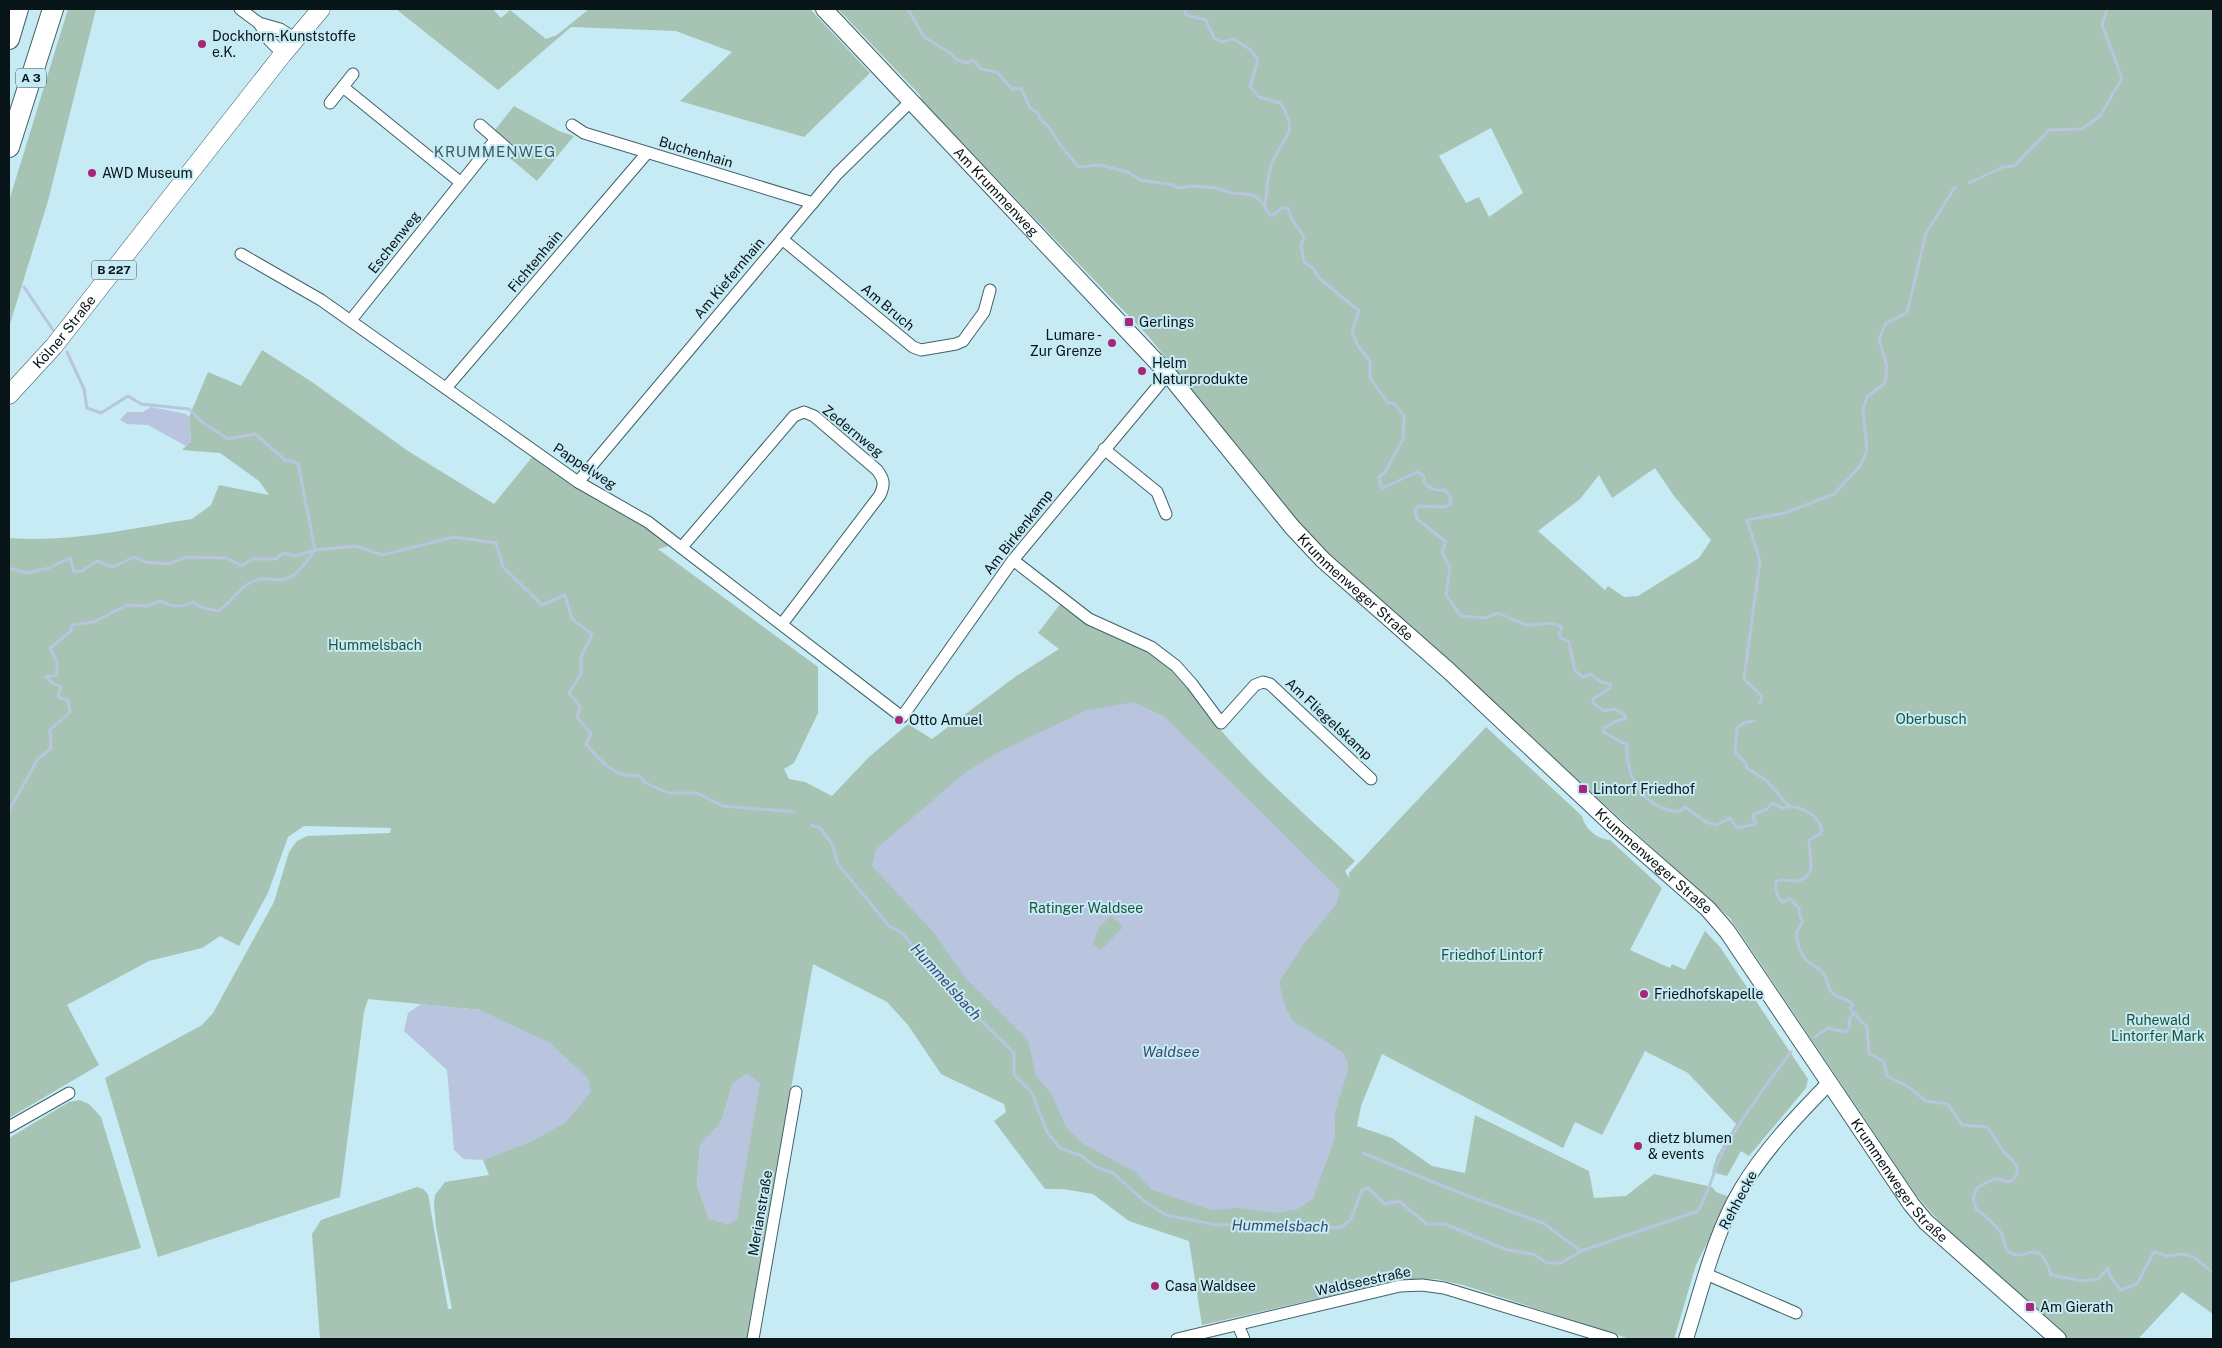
<svg xmlns="http://www.w3.org/2000/svg" width="2222" height="1348" font-family="'Public Sans',sans-serif">
<style>
.green{fill:#a6c3b4;fill-rule:evenodd}
.water{fill:#b9c4df;fill-rule:evenodd}
.lines{fill:none;stroke-linecap:round;stroke-linejoin:round}
.stream{stroke:#b9c4df;stroke-width:3}
.minor-casing{stroke:#416169;stroke-width:13}
.tertiary-casing{stroke:#416169;stroke-width:16}
.secondary-casing{stroke:#416169;stroke-width:18}
.primary-casing{stroke:#416169;stroke-width:19}
.motorway-casing{stroke:#416169;stroke-width:22}
.minor{stroke:#fff;stroke-width:11}
.tertiary{stroke:#fff;stroke-width:14}
.secondary{stroke:#fff;stroke-width:16}
.primary{stroke:#fff;stroke-width:18}
.motorway{stroke:#fff;stroke-width:20}
.poi-dot{fill:#a62778;stroke:#c7ebf4;stroke-width:2}
.labels{text-anchor:middle;stroke-width:4;stroke-linejoin:round;paint-order:stroke}
.shield{fill:#c7ebf4;stroke:#41555b;stroke-width:1}
.shield-label{font-size:12px;font-weight:bold;fill:#081519}
.poi-label{font-size:14px;fill:#081519;stroke:#c7ebf4;text-anchor:start}
.street-label{font-size:14px;fill:#081519;stroke:#c7ebf4}
.park-label{font-size:14px;fill:#1b533d;stroke:#c7ebf4}
.neighbourhood-label{font-size:15px;letter-spacing:1px;fill:#3c5c64;stroke:#c7ebf4}
.water-label{font-size:15px;font-style:italic;fill:#394870;stroke:#c7ebf4}
</style>
<rect width="100%" height="100%" fill="#c7ebf4"/>
<g class="green">
<path d="M68,9H96L48,201L9,327V201Z"/>
<path d="M396,9H493L501,18L510,10L546,39L557,35L589,9H810L870,73L804,137L680,101L732,52L676,31L571,27L498,90Z"/>
<path d="M838,9H2213V1314L2182,1292L2138,1339H2069L1951,1235L1916,1195L1730,918L1334,560L1303,528L1149,337L922,101L920,95ZM1491,128L1523,193L1489,217L1479,197L1466,203L1439,156ZM1655,468L1674,496L1711,540L1699,558L1638,596L1624,597L1608,586L1605,590L1538,531L1580,499L1599,475L1612,498Z"/>
<path d="M514,106L559,131L574,136L537,181L511,159L518,149L495,130Z"/>
<path d="M262,350L312,382L408,451L494,504L533,456L577,488L646,528L669,546L658,549L818,667V713L794,763L784,769L789,779L805,782L832,796L869,757L908,724L932,739L1015,677L1059,649L1038,633L1061,603C1094,621 1131,636 1161,659C1185,677 1200,705 1219,728C1260,776 1309,818 1355,861L1345,871L1349,878V873L1486,727L1582,816C1585,829 1597,839 1610,840L1662,888L1630,950L1670,968L1672,964L1685,970L1705,931L1720,947L1808,1079L1806,1088L1749,1156L1741,1151L1727,1176L1712,1172L1717,1156L1736,1124L1688,1073L1645,1051L1602,1135L1575,1122L1563,1148L1382,1054L1361,1106L1357,1126L1392,1138L1432,1166L1465,1173L1475,1115L1589,1171L1594,1198L1626,1196L1654,1174L1712,1187L1716,1192L1730,1197L1696,1265L1674,1339H1630L1463,1285L1436,1279L1401,1280L1202,1325L1189,1241L1129,1221L1093,1194L1063,1189H1045L994,1121L1006,1112L1004,1104L941,1074L908,1025L887,1002L813,964L747,1339H320L312,1234L321,1220L417,1187L423,1189L428,1194L448,1309H452L436,1227L434,1204L435,1195L445,1182L489,1175L483,1160L536,1139L480,1010L368,999L364,1012L340,1197L158,1257L105,1078L202,1025L213,1013L274,902L289,852L297,841L307,836L390,833L391,828L304,826L288,837L268,893L239,946L220,936L202,948L149,961L67,1005L99,1065L9,1118V538C69,543 132,528 192,519L211,505L219,485L269,495L259,481L220,453L182,450L191,441L189,417L208,372L241,386ZM733,1083L709,1219L697,1185L700,1145L721,1123Z"/>
<path d="M79,1100L89,1104L101,1117L141,1248L9,1283V1138L69,1102Z"/>
</g>
<g class="water">
<path d="M151,407L186,414L189,417L191,441L186,446L148,425L127,424L120,420L127,412H143Z"/>
<path d="M1134,702L1165,717L1340,890L1336,905L1306,941L1279,982L1285,1006L1292,1020L1344,1053L1349,1066L1335,1113V1138L1313,1199L1298,1209L1277,1213L1237,1208L1211,1210L1152,1190L1135,1172L1082,1143L1066,1127L1052,1095L1036,1076L1028,1040L965,978L935,934L872,866L876,849L967,771L1003,750L1087,710ZM1111,916L1123,927L1101,950L1093,944L1099,927Z"/>
<path d="M421,1004L480,1010L550,1043L588,1078L591,1092L565,1123L536,1139L483,1160L464,1159L454,1150L447,1070L404,1031L408,1013Z"/>
<path d="M747,1073L760,1083L737,1219L728,1225L709,1219L697,1185L700,1144L721,1123L733,1083Z"/>
</g>
<g class="lines">
<g class="stream">
<path d="M908,9L924,37L949,52L957,60L968,63L973,60L981,69L997,72L1012,89L1021,88L1030,108L1039,114L1040,119L1049,127L1060,145L1079,167L1100,165L1128,172L1141,180L1173,185L1178,188L1194,186L1216,188L1232,193L1254,195L1265,206"/>
<path d="M1185,9L1186,15L1206,20L1214,38L1222,42L1234,39L1251,50L1258,60L1250,87L1259,97L1280,103C1301,134 1283,135 1272,163C1267,176 1267,192 1265,206L1267,212L1272,216L1282,208H1288L1293,221L1304,237L1301,245L1304,262L1313,268L1319,278L1359,311L1352,331L1358,346L1370,361V378L1388,403H1393L1404,415L1403,439L1385,472L1379,477L1381,487L1383,488L1417,472L1424,476V483C1431,489 1436,491 1445,490L1450,496L1451,504L1445,507L1418,506L1415,510L1417,519L1446,542L1442,552L1450,568L1446,595L1461,616L1485,618L1498,613C1502,615 1525,625 1527,625C1539,626 1551,620 1562,627L1559,634L1561,638L1569,642L1575,671L1583,677L1590,674L1601,682L1611,684L1610,688L1593,699V703L1604,711L1615,709L1625,715V719L1614,722L1604,728L1603,732L1627,745C1626,780 1643,807 1679,812L1685,807L1706,822L1716,825L1730,818L1737,828L1755,824L1756,821L1753,819L1754,814L1767,809L1773,803L1782,808C1798,803 1818,814 1822,830L1820,834L1809,840L1811,866L1810,872L1805,878L1798,881L1780,880L1776,882C1775,890 1776,897 1783,902L1790,899L1799,908L1800,917L1803,921L1796,933C1797,941 1800,953 1805,959C1810,965 1818,966 1823,973C1829,980 1826,991 1837,996C1844,999 1847,998 1853,1005L1850,1007L1851,1010L1867,1027L1869,1053L1884,1062L1887,1076L1909,1087L1926,1101L1948,1104L1962,1125L1987,1127L2005,1153L2016,1164L2018,1172L2013,1180L2007,1182C1995,1175 1988,1182 1977,1188L1973,1198L1976,1209C1985,1216 1995,1223 2001,1233C2004,1239 2004,1247 2008,1251C2026,1266 2038,1231 2051,1275L2082,1281L2098,1279L2108,1268L2111,1278L2121,1290L2137,1284L2154,1252L2168,1256L2182,1254L2194,1257L2213,1273"/>
<path d="M1969,183L2003,167L2014,166L2049,130L2082,129L2100,116L2122,78L2102,25L2107,9"/>
<path d="M24,287L53,330"/>
<path d="M9,568L27,573L49,568L70,558L74,572L82,571L97,561L113,567L134,557L145,562L168,564L187,557L226,558L242,566L252,559H276L283,553L294,556L315,550L356,546L382,555L454,537L496,543L503,567L542,605L565,595L572,619L592,634L581,657V674L569,693L580,706L577,718L591,733L586,744C599,760 616,779 638,775L646,783L668,793H697L723,806L795,812"/>
<path d="M1760,703L1762,696L1744,679L1760,561L1747,520L1785,513L1834,494L1860,466L1867,450L1863,410L1867,397L1885,383L1887,367L1879,339L1886,323L1907,313L1926,233L1955,187"/>
<path d="M1754,721L1744,723L1737,728L1735,752L1745,762L1747,768L1767,781L1789,806"/>
<path d="M9,811L37,760L51,748L50,730L70,712L68,700L58,697L61,687L52,683L46,677L57,675V662L50,648L71,631L72,625L94,622L127,605L147,606L160,601C172,607 180,608 193,602L200,607L218,611C233,602 239,585 257,580C263,578 271,579 277,580C297,580 304,564 315,550L298,463L285,460L255,434L228,439L202,422L189,409L141,404L128,396L101,413L87,408L84,389L67,352"/>
<path d="M811,825L820,828L832,844L838,864L889,926L902,933L944,984L1014,1053V1075L1032,1093L1047,1132L1060,1148L1082,1156L1096,1167L1113,1173L1144,1201L1166,1215L1217,1225L1285,1224L1318,1229L1342,1227L1351,1219L1362,1190L1368,1188L1385,1204L1399,1201L1427,1224H1445L1507,1250L1533,1254L1547,1263H1561L1581,1251L1698,1211C1710,1192 1713,1170 1723,1151C1743,1116 1767,1083 1791,1052"/>
<path d="M1815,1037L1828,1028L1846,1032L1850,1026L1849,1019L1854,1013"/>
<path d="M1363,1153L1455,1191L1543,1223L1581,1251"/>
</g>
<g class="minor-casing">
<g id="minor">
<path d="M240,9L259,23L280,29L296,39"/>
<path d="M259,23L269,40L283,54"/>
<path d="M343,87L460,182"/>
<path d="M330,103L353,74"/>
<path d="M480,125L511,152"/>
<path d="M572,125L584,133L813,203"/>
<path d="M782,239L913,347L921,350L956,344L963,341L984,312L990,290"/>
<path d="M241,254L321,300L578,482L648,522L902,717L1013,560L1168,374"/>
<path d="M351,320L496,139"/>
<path d="M446,388L647,153"/>
<path d="M1104,449L1157,492L1166,514"/>
<path d="M578,482L837,174L911,101"/>
<path d="M682,547L794,416L804,412L814,416L877,470C884,479 885,484 880,495L782,624"/>
<path d="M1013,560L1089,619L1151,647L1176,666L1192,684L1221,723L1255,685L1263,682L1270,684L1371,779"/>
<path d="M9,1127L69,1093"/>
<path d="M1706,1274L1796,1313"/>
<path d="M1238,1325L1244,1339"/>
<path d="M753,1339L796,1092"/>
<path d="M1177,1339L1400,1286L1422,1285L1444,1288L1612,1339"/>
</g>
</g>
<g class="tertiary-casing">
<path id="tertiary" d="M1686,1339C1702,1289 1714,1234 1741,1189C1765,1149 1797,1116 1829,1083"/>
</g>
<g class="secondary-casing">
<g id="secondary">
<path id="s1" d="M824,9L1168,374L1292,527L1323,560L1449,671L1618,830L1708,909L1727,931L1911,1204L1926,1222L2058,1339"/>
</g>
</g>
<g class="primary-casing">
<g id="primary">
<path id="s2" d="M9,395L54,346L283,54L321,9"/>
</g>
</g>
<g class="motorway-casing">
<g id="motorway">
<path d="M9,39L18,9"/>
<path d="M9,147L53,9"/>
</g>
</g>
<use href="#minor" class="minor"/>
<use href="#tertiary" class="tertiary"/>
<use href="#secondary" class="secondary"/>
<use href="#primary" class="primary"/>
<use href="#motorway" class="motorway"/>
</g>
<g class="poi-dot">
<circle cx="202" cy="44" r="5"/>
<circle cx="92" cy="173" r="5"/>
<rect x="1124" y="317" width="10" height="10" rx="2.5"/>
<circle cx="1112" cy="343" r="5"/>
<circle cx="1142" cy="371" r="5"/>
<circle cx="899" cy="720" r="5"/>
<rect x="1578" y="784" width="10" height="10" rx="2.5"/>
<circle cx="1644" cy="994" r="5"/>
<circle cx="1638" cy="1146" r="5"/>
<circle cx="1155" cy="1286" r="5"/>
<rect x="2025" y="1302" width="10" height="10" rx="2.5"/>
</g>
<g class="labels">
<g class="shield">
<rect x="16" y="68.5" width="30" height="19" rx="4"/>
<rect x="91.5" y="260.5" width="45" height="19" rx="4"/>
</g>
<g class="shield-label">
<text x="31" y="82">A 3</text>
<text x="114" y="274">B 227</text>
</g>
<g class="poi-label">
<text x="212" y="41">Dockhorn-Kunststoffe<tspan x="212" dy="16">e.K.</tspan></text>
<text x="102" y="178">AWD Museum</text>
<text x="1139" y="327">Gerlings</text>
<text x="1102" y="340" text-anchor="end">Lumare -<tspan x="1102" dy="16">Zur Grenze</tspan></text>
<text x="1152" y="368">Helm<tspan x="1152" dy="16">Naturprodukte</tspan></text>
<text x="909" y="725">Otto Amuel</text>
<text x="1593" y="794">Lintorf Friedhof</text>
<text x="1654" y="999">Friedhofskapelle</text>
<text x="1648" y="1143">dietz blumen<tspan x="1648" dy="16">&amp; events</tspan></text>
<text x="1165" y="1291">Casa Waldsee</text>
<text x="2040" y="1312">Am Gierath</text>
</g>
<g class="street-label">
<text transform="translate(696 152) rotate(17)" y="5">Buchenhain</text>
<text dy="5" stroke="none"><textPath href="#s1" startOffset="251">Am Krummenweg</textPath></text>
<text transform="translate(394 242) rotate(-52)" y="5">Eschenweg</text>
<text transform="translate(535 261) rotate(-50)" y="5">Fichtenhain</text>
<text transform="translate(729 278) rotate(-50)" y="5">Am Kiefernhain</text>
<text transform="translate(888 307) rotate(40)" y="5">Am Bruch</text>
<text dy="5" stroke="none"><textPath href="#s2" startOffset="84">Kölner Straße</textPath></text>
<text transform="translate(853 431) rotate(39)" y="5">Zedernweg</text>
<text transform="translate(585 466) rotate(33)" y="5">Pappelweg</text>
<text transform="translate(1018 532) rotate(-52)" y="5">Am Birkenkamp</text>
<text dy="5" stroke="none"><textPath href="#s1" startOffset="786">Krummenweger Straße</textPath></text>
<text transform="translate(1329 719) rotate(43)" y="5">Am Fliegelskamp</text>
<text dy="5" stroke="none"><textPath href="#s1" startOffset="1191">Krummenweger Straße</textPath></text>
<text dy="5" stroke="none"><textPath href="#s1" startOffset="1596">Krummenweger Straße</textPath></text>
<text transform="translate(1738 1200) rotate(-62)" y="5">Rehhecke</text>
<text transform="translate(760 1213) rotate(-80)" y="5">Merianstraße</text>
<text transform="translate(1363 1281) rotate(-12)" y="5">Waldseestraße</text>
</g>
<g class="park-label">
<text x="375" y="650">Hummelsbach</text>
<text x="1931" y="724">Oberbusch</text>
<text x="1086" y="913">Ratinger Waldsee</text>
<text x="1492" y="960">Friedhof Lintorf</text>
<text x="2158" y="1025">Ruhewald<tspan x="2158" dy="16">Lintorfer Mark</tspan></text>
</g>
<g class="neighbourhood-label">
<text x="495" y="157">KRUMMENWEG</text>
</g>
<g class="water-label">
<text transform="translate(946 982) rotate(48)" y="5">Hummelsbach</text>
<text x="1171" y="1057">Waldsee</text>
<text transform="translate(1280 1226) rotate(1)" y="5">Hummelsbach</text>
</g>
</g>
<rect width="2222" height="1348" fill="none" stroke="#081519" stroke-width="20"/>
</svg>
